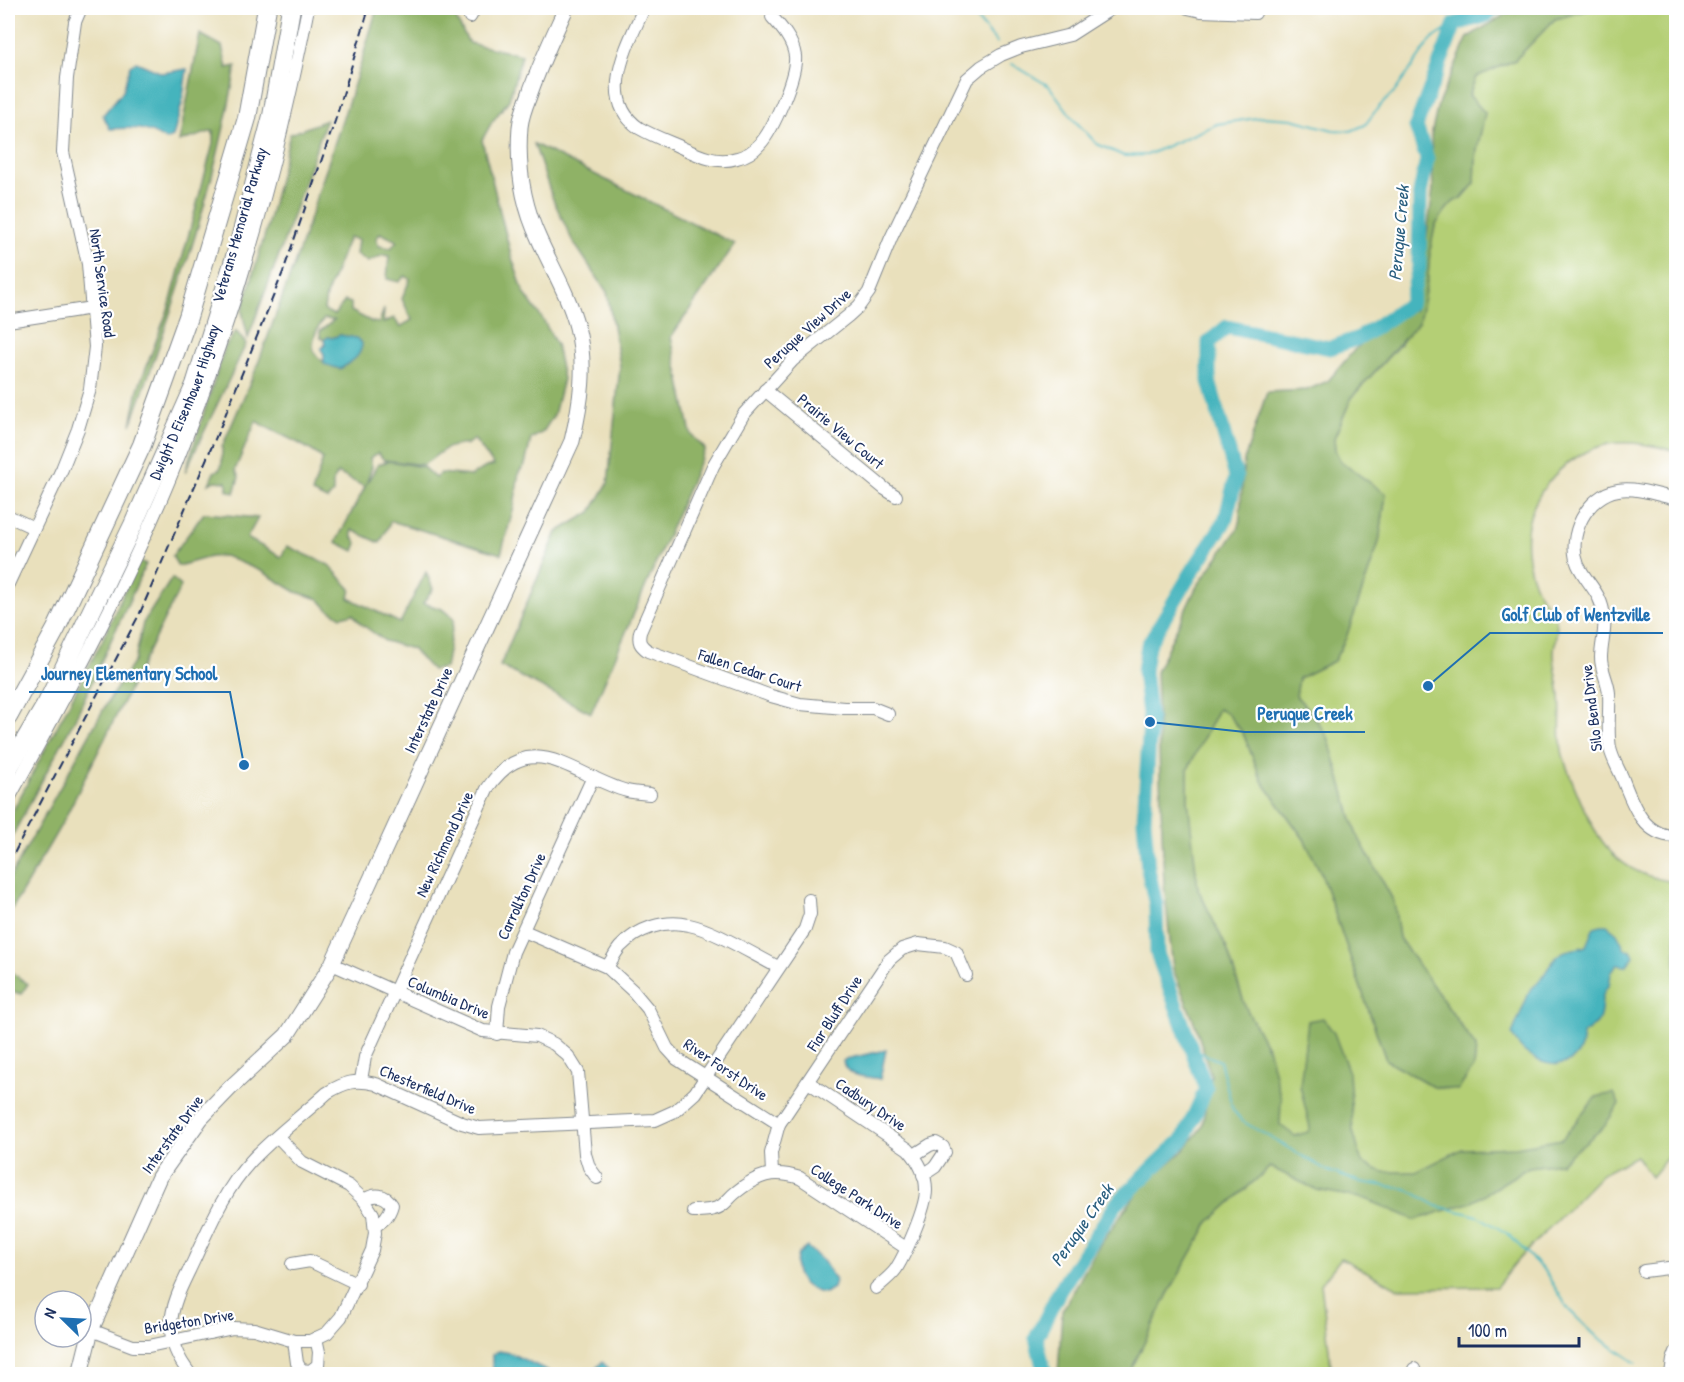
<svg xmlns="http://www.w3.org/2000/svg" width="1684" height="1382" font-family="'Patrick Hand',sans-serif">
<style>
.green{fill:#b4cf75;stroke:#687f6a;stroke-width:1.5}
.forest{fill:#8fb266;stroke:#557062;stroke-width:1.5;fill-rule:evenodd}
.water{fill:#44b4bd;stroke:#30728e;stroke-width:1.5}
.lines{fill:none;stroke-linecap:round;stroke-linejoin:round}
.stream{stroke:#44b4bd;stroke-width:2}
.river{stroke:#44b4bd;stroke-width:15}
.minor-casing{stroke:#82888d;stroke-width:14}
.major-casing{stroke:#82888d;stroke-width:17}
.highway-casing{stroke:#82888d;stroke-width:20}
.minor{stroke:#fff;stroke-width:12}
.major{stroke:#fff;stroke-width:15}
.highway{stroke:#fff;stroke-width:18}
.rail{stroke:#1b2f5e;stroke-width:2;stroke-dasharray:9 4.5;stroke-linecap:butt}
.labels{text-anchor:middle;stroke-width:4.5;stroke-linejoin:round;paint-order:stroke}
.street-label{font-size:16px;fill:#1b2f5e;stroke:#fff}
.water-label{font-size:18px;font-style:italic;fill:#295e7f;stroke:#fff}
.leader{fill:none;stroke:#1f6fb2;stroke-width:2}
.callout-dot{fill:#1f6fb2;stroke:#fff;stroke-width:2}
.callout-label{font-size:18px;text-anchor:middle;font-weight:bold;fill:#1f6fb2;stroke:#fff;stroke-width:4.5;stroke-linejoin:round;paint-order:stroke}
</style>
<rect width="100%" height="100%" fill="#fff"/>
<filter id="ink" filterUnits="userSpaceOnUse"><feTurbulence type="fractalNoise" baseFrequency=".0167" numOctaves="2"/><feDisplacementMap in="SourceGraphic" scale="12" xChannelSelector="R" yChannelSelector="G"/><feConvolveMatrix kernelMatrix="1 2 1 2 8 2 1 2 1" color-interpolation-filters="sRGB"/></filter>
<filter id="wash" filterUnits="userSpaceOnUse"><feTurbulence type="fractalNoise" baseFrequency=".008" numOctaves="4" result="noise"/><feDisplacementMap in="SourceGraphic" scale="24" xChannelSelector="R" yChannelSelector="G"/><feGaussianBlur stdDeviation="1.35" result="paint"/><feColorMatrix in="noise" values="0 0 0 0 0 0 0 0 0 0 0 0 0 0 0 0 0 1.4 0 .05"/><feComposite in="paint" operator="in"/></filter>
<g filter="url(#wash)">
<rect width="100%" height="100%" fill="#e9e0bc"/>
<path class="green" d="M1595,8H1676V451C1655,446 1632,440 1609,444C1562,454 1522,500 1527,550C1528,565 1532,580 1539,593C1544,602 1554,610 1556,620C1559,632 1553,645 1554,656C1555,670 1559,683 1560,697C1562,712 1559,727 1561,742C1562,759 1570,775 1576,790C1597,841 1616,875 1676,882V1147L1651,1177L1636,1156L1602,1174L1516,1262L1496,1287L1397,1288L1341,1258L1321,1284L1332,1374H1129L1168,1294L1209,1222L1270,1167L1269,1051L1245,1006L1227,949L1198,889L1192,846L1188,800V769L1218,709L1227,713L1243,733L1262,781L1304,839L1321,873L1386,1060L1434,1087L1458,1090L1474,1067L1476,1047L1399,938L1394,902L1356,833L1328,737L1312,713L1296,696L1299,678L1334,661L1346,637L1379,542L1386,494L1341,462L1335,450L1334,438L1352,397L1403,341L1428,277L1430,250L1435,226L1445,211L1453,202L1463,197L1475,183L1476,155L1484,113L1469,95L1476,77L1515,60L1555,19Z"/>
<g class="forest">
<path d="M377,8H450L469,43L522,55L509,100L492,122L482,140L511,255L524,293L542,318L556,344L563,379L554,415L543,432L531,439L525,465L519,472L514,507L501,554L391,521L380,543L352,530V536L357,543L354,551L336,542L365,487L338,473L333,482V493L327,500L312,493L323,459C305,443 276,434 256,421L235,470L239,477L234,493L227,490V482L214,481L209,484L214,472L220,469L222,462V447L256,369L299,251L361,63ZM380,233L397,241L391,248L379,246L376,239ZM349,237L358,240L356,254L368,262L383,255L389,256L387,279L399,282L405,276L410,279L402,299L412,320L400,327L394,318L383,323L384,309L379,323L372,322L351,311V303L345,301L334,315L324,310L326,296ZM324,319L334,320L320,331V337L324,340L328,337L332,338L340,335V369C334,366 324,363 319,358C307,348 316,329 324,319ZM474,439L494,465L486,467L471,476L441,473L435,478L423,467L390,461L378,464L366,485L372,467L370,458L378,453L384,460L423,465C439,455 446,443 466,445Z"/>
<path d="M1516,8H1595L1555,19L1515,60L1476,77L1469,95L1485,113L1476,155L1475,183L1463,197L1453,202L1445,211L1435,226L1430,250L1428,277L1419,322L1352,397L1334,438L1335,450L1341,462L1386,494L1379,542L1346,638L1334,661L1299,678L1296,696L1312,713L1328,737L1356,833L1394,902L1399,938L1476,1047L1474,1067L1458,1090L1434,1087L1386,1060L1321,873L1304,839L1262,781L1243,733L1227,713L1218,709L1188,769V800L1198,889L1227,949L1245,1006L1269,1051L1281,1099L1280,1125L1295,1136L1308,1132L1310,1127L1300,1086L1308,1021L1323,1018L1334,1033L1349,1073L1353,1131L1362,1163L1383,1172H1416L1462,1149L1516,1147L1562,1139L1596,1097L1614,1093L1619,1104L1604,1127L1560,1163L1529,1167L1472,1202L1415,1220L1366,1199L1317,1190L1270,1167L1209,1222L1168,1294L1129,1374H1058L1062,1311L1100,1244L1142,1186L1183,1151L1202,1127L1211,1076L1196,1027L1173,969L1164,884L1156,672L1196,588L1239,527L1244,460L1267,392L1307,390L1328,381L1355,349L1395,318L1415,310L1421,279L1433,189L1431,136L1438,104L1468,37Z"/>
<path d="M200,34L222,46L227,68L236,66C215,190 173,308 131,425L138,389L170,304L213,144V131L179,142Z"/>
<path d="M326,120L283,244L248,338L242,311L268,224L290,134Z"/>
<path d="M534,144L735,244L671,337L691,434L705,449L591,713L500,666L557,532L591,512L608,483L620,366L607,292L572,240L552,197Z"/>
<path d="M236,331L246,344L185,472L225,347Z"/>
<path d="M204,513L258,518L247,538L281,557L287,546L329,565L351,589L349,598L400,623L426,572L433,589L423,603L442,609L454,619L445,668L432,670L412,649L385,641L360,623L353,614L341,617L328,609L319,599L296,592L263,572L225,556L210,557L178,566L172,556Z"/>
<path d="M138,560L146,564L75,719L8,844V820L102,641Z"/>
<path d="M172,578L181,586L64,820L8,916V881L107,703L135,660L143,623Z"/>
<path d="M8,970L28,984L21,994L8,990Z"/>
</g>
<g class="water">
<path d="M136,62L162,73L187,69L182,103L173,137L166,140C146,127 134,127 110,129L103,115L123,91L130,66Z"/>
<path d="M340,335L356,338L362,343C362,356 351,362 340,369L324,364V354L321,349L325,345L324,340L328,337L332,338Z"/>
<path d="M1601,925H1607L1617,933L1625,949L1632,951L1634,956L1626,966L1617,965L1611,973L1609,986C1597,996 1605,1009 1598,1021C1594,1027 1588,1030 1583,1034C1583,1080 1526,1069 1512,1034L1531,988C1544,982 1547,964 1559,955C1566,948 1577,950 1586,946L1594,927Z"/>
<path d="M886,1050L880,1079C866,1076 845,1078 843,1061L846,1059Z"/>
<path d="M807,1247L824,1262L835,1280L833,1288L825,1293C812,1292 798,1284 796,1269C795,1265 797,1258 798,1254Z"/>
<path d="M499,1351L510,1353L555,1374H496L492,1366V1355Z"/>
<path d="M602,1362L615,1374H591Z"/>
</g>
<g class="lines">
<g class="stream">
<path d="M968,8L997,43"/>
<path d="M1012,64L1049,86L1075,121L1097,144L1124,156L1147,155L1217,124L1263,117L1292,119L1333,130L1351,131L1365,125L1377,109L1396,90L1431,40L1455,24"/>
<path d="M1189,1048L1220,1061L1233,1110L1242,1121L1328,1171L1360,1182L1407,1189L1437,1206L1478,1216L1508,1234L1546,1273L1569,1310L1595,1335L1636,1363"/>
</g>
<path class="river" d="M1045,1374L1036,1338L1060,1290L1117,1203L1184,1138L1206,1089L1157,953L1156,905L1148,869L1144,820L1150,722L1144,671L1148,645L1190,575L1225,521L1236,477L1209,381V342L1227,327L1330,348L1361,337L1410,304L1419,268L1420,193L1427,159L1416,126L1455,24L1484,16L1496,8"/>
</g>
</g>
<g filter="url(#ink)">
<g class="lines">
<g class="minor-casing">
<g id="minor">
<path d="M644,8C629,43 596,98 639,128C651,135 664,140 676,145C696,154 715,165 737,158C746,156 754,151 760,144C773,130 797,75 795,56C793,41 782,28 772,17"/>
<path d="M1188,8L1201,11L1255,13"/>
<path d="M470,17L475,8"/>
<path d="M8,321L92,308"/>
<path d="M765,390L885,489L896,496"/>
<path d="M1676,499C1658,495 1637,487 1618,490C1587,495 1566,536 1578,565C1587,584 1602,593 1604,617C1606,631 1601,644 1601,658C1601,670 1608,681 1609,693C1610,711 1607,730 1610,748C1612,758 1618,768 1622,777C1632,803 1643,837 1676,836"/>
<path d="M8,516L34,528"/>
<path d="M8,584L62,469L78,429L90,389L95,347L88,264L63,152L67,78L75,22L81,8"/>
<path d="M888,714L873,708H844L800,704L771,696L648,651C640,645 638,642 640,632L713,466L743,415L793,360L848,316L859,306L869,292L891,238L967,79L981,67L1001,55L1021,47L1070,35L1112,8"/>
<path d="M8,800C72,685 136,567 184,443C239,302 279,156 308,8"/>
<path d="M524,931L607,967L633,991L648,1009L667,1048L677,1059L779,1124"/>
<path d="M332,964L483,1031L537,1036L554,1044L568,1056L578,1072L585,1154L589,1167L597,1178"/>
<path d="M607,967C612,960 615,953 620,947C637,929 664,919 689,925C714,930 754,955 778,967"/>
<path d="M497,1034L499,1006L513,952L593,777"/>
<path d="M361,1080L365,1057L487,789C530,724 575,777 627,791C634,793 642,793 650,794"/>
<path d="M808,1082L908,1149C918,1160 926,1174 926,1190C926,1208 906,1253 896,1269C891,1276 883,1282 876,1288"/>
<path d="M914,1155L930,1145L936,1143L943,1147L945,1152L935,1167L923,1175"/>
<path d="M772,1173L771,1153L779,1124L889,960L902,949L918,944L945,947L956,952L966,975"/>
<path d="M364,1200C375,1193 385,1194 392,1205C389,1216 384,1220 375,1226"/>
<path d="M693,1211C702,1211 713,1211 721,1206C726,1203 730,1197 735,1193C757,1175 773,1169 800,1178L906,1248"/>
<path d="M292,1264L310,1261L358,1284"/>
<path d="M1644,1271L1676,1267"/>
<path d="M91,1330L133,1346H149L233,1328L254,1329L294,1341H310L327,1333L341,1317L372,1250L375,1233L373,1214L364,1200L349,1186L302,1162L278,1137"/>
<path d="M294,1341L297,1363L301,1370L310,1371L318,1365L319,1352L316,1338"/>
<path d="M1414,1369L1416,1374"/>
<path d="M190,1374C179,1360 170,1343 171,1324C172,1301 185,1280 194,1260C210,1225 225,1189 251,1161C274,1136 302,1116 327,1093C345,1082 355,1079 376,1084L462,1123L479,1128L655,1120L675,1111L695,1093L805,929L810,914L809,900"/>
<path d="M1671,1374L1673,1360L1676,1352"/>
</g>
</g>
<g class="major-casing">
<path id="major" d="M80,1374L91,1330L159,1177L201,1118L230,1088L287,1035L332,964L572,441C581,403 587,365 577,327C569,296 552,268 539,239C523,205 517,165 520,127C521,117 525,106 529,96C539,66 553,37 566,8"/>
</g>
<g class="highway-casing">
<g id="highway">
<path d="M8,717L56,629L142,445L188,317L247,118L267,8"/>
<path id="s1" d="M8,769L47,703L133,525L195,385L238,247L272,116L291,8"/>
</g>
</g>
<use href="#minor" class="minor"/>
<use href="#major" class="major"/>
<use href="#highway" class="highway"/>
<path class="rail" d="M8,865L140,613L222,423L283,272L335,121L369,8"/>
</g>
</g>
<g class="labels">
<g class="street-label">
<text transform="translate(239 225) rotate(-74)" y="6">Veterans Memorial Parkway</text>
<text transform="translate(103 283) rotate(82)" y="6">North Service Road</text>
<text transform="translate(807 328) rotate(-42)" y="6">Peruque View Drive</text>
<text dy="6" stroke="none"><textPath href="#s1" startOffset="408">Dwight D Eisenhower Highway</textPath></text>
<text transform="translate(841 431) rotate(40)" y="6">Prairie View Court</text>
<text transform="translate(750 670) rotate(18)" y="6">Fallen Cedar Court</text>
<text transform="translate(1591 708) rotate(-97)" y="6">Silo Bend Drive</text>
<text transform="translate(428 710) rotate(-65)" y="6">Interstate Drive</text>
<text transform="translate(444 844) rotate(-65)" y="6">New Richmond Drive</text>
<text transform="translate(521 896) rotate(-65)" y="6">Carrollton Drive</text>
<text transform="translate(449 997) rotate(23)" y="6">Columbia Drive</text>
<text transform="translate(834 1013) rotate(-57)" y="6">Fiar Bluff Drive</text>
<text transform="translate(726 1069) rotate(34)" y="6">River Forst Drive</text>
<text transform="translate(428 1089) rotate(23)" y="6">Chesterfield Drive</text>
<text transform="translate(871 1104) rotate(34)" y="6">Cadbury Drive</text>
<text transform="translate(172 1134) rotate(-54)" y="6">Interstate Drive</text>
<text transform="translate(857 1196) rotate(33)" y="6">College Park Drive</text>
<text transform="translate(189 1321) rotate(-9)" y="6">Bridgeton Drive</text>
</g>
<g class="water-label">
<text transform="translate(1399 233) rotate(-85)" y="6">Peruque Creek</text>
<text transform="translate(1082 1225) rotate(-55)" y="6">Peruque Creek</text>
</g>
</g>
<path class="leader" d="M1428 686L1490 633H1663M244 765L230 692H29M1150 722L1245 732H1365"/>
<g class="callout-dot">
<circle cx="1428" cy="686" r="6"/>
<circle cx="244" cy="765" r="6"/>
<circle cx="1150" cy="722" r="6"/>
</g>
<g class="callout-label">
<text x="1576" y="621">Golf Club of Wentzville</text>
<text x="129" y="680">Journey Elementary School</text>
<text x="1305" y="720">Peruque Creek</text>
</g>
<rect width="1684" height="1382" fill="none" stroke="#fff" stroke-width="30"/>
<g transform="translate(63 1319) rotate(294)"><circle r="28" fill="#ffffff" stroke="#a4acbf" stroke-width="1.5"/>
<path d="M0-4.5L10 22L0 15L-10 22Z" fill="#1f6fb2"/>
<text y="-9" font-size="16" font-weight="bold" text-anchor="middle" fill="#1b2f5e">N</text>
</g>
<path d="M1459 1337v9h120v-9" fill="none" stroke="#1b2f5e" stroke-width="3"/>
<text x="1468" y="1337" font-size="18" fill="#1b2f5e" stroke="#ffffff" stroke-width="4.5" paint-order="stroke">100 m</text>
</svg>
